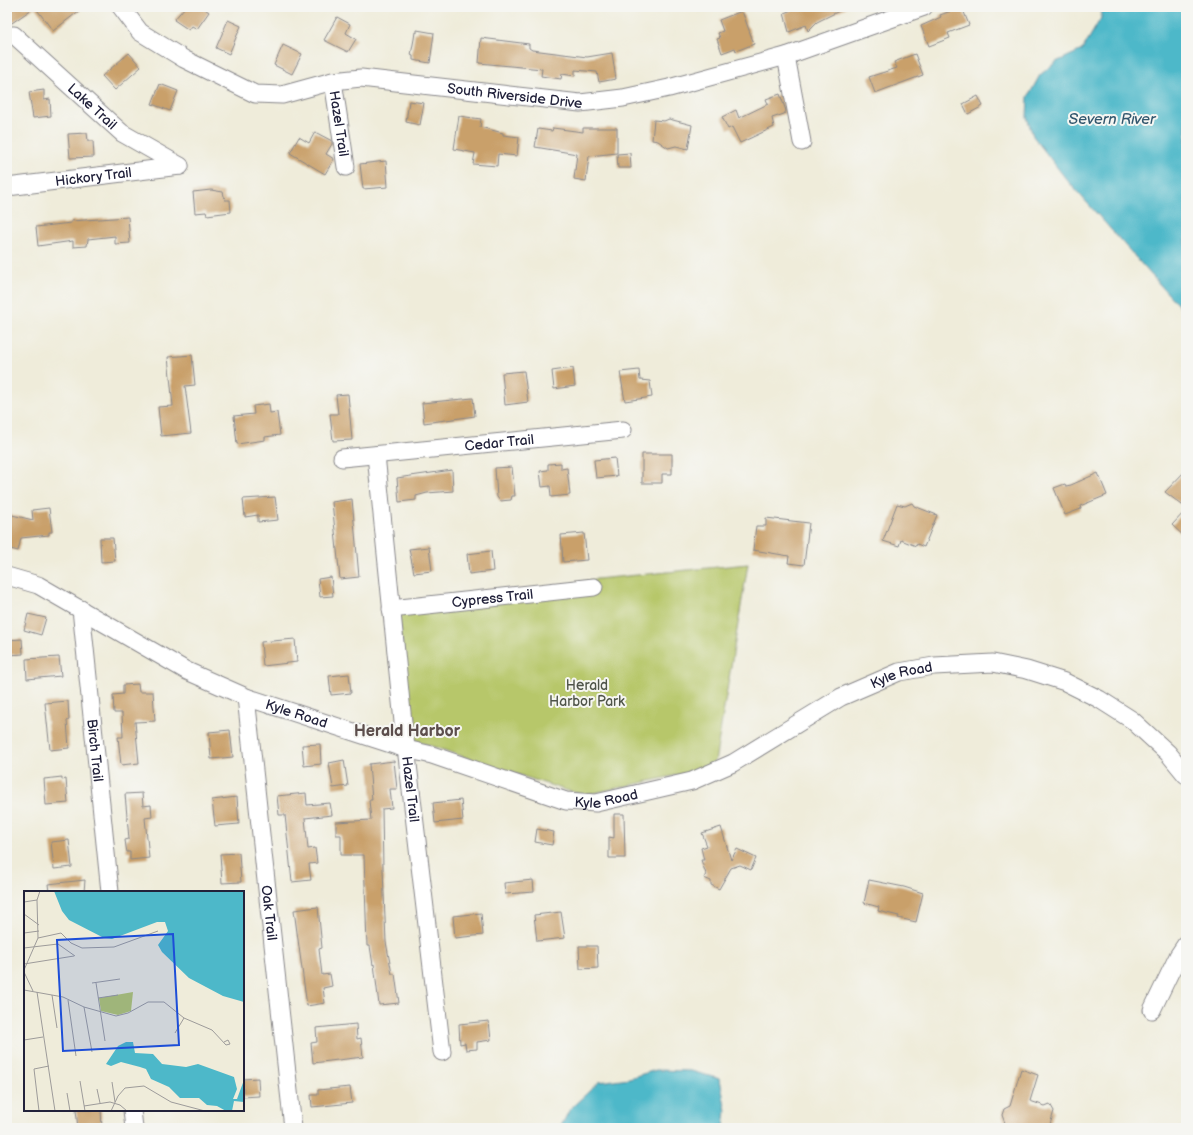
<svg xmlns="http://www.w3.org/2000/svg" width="1193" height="1135" font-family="'Balsamiq Sans',sans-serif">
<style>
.green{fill:#b7c76a;stroke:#6c7452}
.water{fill:#4db8c9;stroke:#386d82}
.building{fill:#c9a06b}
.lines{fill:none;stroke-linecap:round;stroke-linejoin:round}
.minor-casing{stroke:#88878a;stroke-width:19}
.minor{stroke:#fff;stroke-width:17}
.labels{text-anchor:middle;stroke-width:4;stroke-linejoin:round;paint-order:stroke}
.street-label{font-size:14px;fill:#22223b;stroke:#f6f6f2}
.park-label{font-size:14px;fill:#4f5449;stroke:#f6f6f2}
.water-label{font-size:15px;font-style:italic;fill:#31566d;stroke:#f6f6f2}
.quarter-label{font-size:16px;font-weight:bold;fill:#5c4e4c;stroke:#f6f6f2}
.inset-road{fill:none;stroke:#9d9b9a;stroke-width:1}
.view{fill:#1d4ed8;fill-opacity:0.15;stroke:#1d4ed8;stroke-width:2}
.inset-edge{fill:none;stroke:#22223b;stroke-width:2}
</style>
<rect width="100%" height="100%" fill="#f6f6f2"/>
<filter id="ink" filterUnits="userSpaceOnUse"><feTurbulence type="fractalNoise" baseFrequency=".025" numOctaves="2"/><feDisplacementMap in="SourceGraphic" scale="8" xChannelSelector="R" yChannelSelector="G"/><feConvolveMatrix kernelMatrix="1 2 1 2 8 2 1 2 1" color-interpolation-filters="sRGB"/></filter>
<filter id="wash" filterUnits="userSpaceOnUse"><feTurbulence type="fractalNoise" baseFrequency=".012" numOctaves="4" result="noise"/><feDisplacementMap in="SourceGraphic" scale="16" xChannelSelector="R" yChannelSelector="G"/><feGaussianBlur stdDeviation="0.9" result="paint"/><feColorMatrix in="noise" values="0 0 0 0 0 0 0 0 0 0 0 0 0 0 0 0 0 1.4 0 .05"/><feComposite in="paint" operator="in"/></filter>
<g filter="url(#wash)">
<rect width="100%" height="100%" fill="#efecda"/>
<path class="green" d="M748,564L715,762L701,770L585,795L565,790L413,740L399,614L597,579Z"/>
<g class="water">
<path d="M1101,7H1186V314L1066,179L1033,136L1027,117L1028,97L1040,75L1056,62L1082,50L1101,18Z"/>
<path d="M656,1070L691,1071L720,1079L726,1111L724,1128H560L570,1109L599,1082L629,1078Z"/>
</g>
<g id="blocks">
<g class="building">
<path d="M9,7H35L9,25Z"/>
<path d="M35,7H84L53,31Z"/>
<path d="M185,7H202L209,12L197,29L192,26L189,30L174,20Z"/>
<path d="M799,7H847L817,22L808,31L806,25L789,32L784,13Z"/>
<path d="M962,7L969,25L948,33L950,38L929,46L921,26L941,17L940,15Z"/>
<path d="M742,11L754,44L736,51L735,48L722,53L717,39L720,38L718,33L723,31L719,20Z"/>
<path d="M337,17L350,24L346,33L356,39L348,52L324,40Z"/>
<path d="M228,20L241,26L229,54L216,48Z"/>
<path d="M417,30L434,33L430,63L413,60V56L411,55L414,39L415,32L417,33Z"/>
<path d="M481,38L529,44V48L532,50L587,57L612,53L616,79L599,82L597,72L575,70V76L562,74L561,79L541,76L542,69L479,63Z"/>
<path d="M283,45L302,54L292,74L274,65Z"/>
<path d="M129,53L141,67L115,90L102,76Z"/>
<path d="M915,54L923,75L875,93L869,77L897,68L894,62Z"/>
<path d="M160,84L178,91L170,111L152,104Z"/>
<path d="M44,90V100L50,99L51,116L33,118L29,92Z"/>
<path d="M780,94L786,111L784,114L772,118L774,127L740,143L732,127L728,129L722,117L736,110L739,118L768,104L766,99Z"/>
<path d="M978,96L983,106L968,114L963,104Z"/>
<path d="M409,101L424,103L420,125L406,122Z"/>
<path d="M459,116L481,119L480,127L503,133V135L519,137L517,156L498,154L497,166L473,164L475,153L454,149Z"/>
<path d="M669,119L692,125L688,149L676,146L668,148L658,141L652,140L654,120L664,121Z"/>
<path d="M553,128L583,132V128H617V153L589,156L586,181L574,179L577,154L535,147L538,129L552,131Z"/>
<path d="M315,132L332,141V144L326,154L334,159L325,174L290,153L299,137L309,143Z"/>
<path d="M87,133L88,141H93L94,157L70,158L68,134Z"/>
<path d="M630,153L631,168H618L617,154Z"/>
<path d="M386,161L388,187L363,189L360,164Z"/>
<path d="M211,190L223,192L225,200H230L231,212L207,215L206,212L195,213L193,192Z"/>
<path d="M128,217L130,243L115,244V236L88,239L87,246L73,247V241L38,246L36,227L71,223V221Z"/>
<path d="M192,355L195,385L185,386L191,433L161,436L158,407L173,406L168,357Z"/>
<path d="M573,368L575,386L554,389L552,371Z"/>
<path d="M639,370L640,380L650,381L652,397L625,401L620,372Z"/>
<path d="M524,371L528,402L505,405L502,373Z"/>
<path d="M348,394L352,440L333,441L330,414H338L336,395Z"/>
<path d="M473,398L475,416L424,423L422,403Z"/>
<path d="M269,404L270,413L277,412L280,435L265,437V440L237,444L234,416L254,414L253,406Z"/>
<path d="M642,454H672V474H662V483H642Z"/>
<path d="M615,458L617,476L596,478L594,460Z"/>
<path d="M561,463V469L567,468L570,495L551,497L550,486L542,487L540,471L548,470V464Z"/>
<path d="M512,467L515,496H512L511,500L500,501L497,497L495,468Z"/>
<path d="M452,470L453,491L427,493L416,496V500L399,502L397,478Z"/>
<path d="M1186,470V508L1165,492Z"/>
<path d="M1098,473L1107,495L1080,506L1081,509L1065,515L1054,488L1065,484L1066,486L1071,485Z"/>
<path d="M275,497L278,520L258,522V515L245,517L243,499Z"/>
<path d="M352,499L359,577L340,579L332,502Z"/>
<path d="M912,503L914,506L937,515L924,547L917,544L916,546L901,540L899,546L883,541L897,504L905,506Z"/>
<path d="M49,508L52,532H49V535L21,538L18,551L7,548L8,514L33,520L32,510Z"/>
<path d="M1186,510V538L1172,525Z"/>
<path d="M766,518L809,523L804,565L788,563L789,556L753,550L756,526H766Z"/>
<path d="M584,533L587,560L563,562L561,535Z"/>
<path d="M100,538H113L115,561L101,562Z"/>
<path d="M429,547L432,571L414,573L409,549Z"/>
<path d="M491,551L493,571L469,574L467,554Z"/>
<path d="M331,577L333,596L320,597L318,579Z"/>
<path d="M28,614L46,618L41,635L24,630Z"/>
<path d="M22,639L23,654L9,655L7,640Z"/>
<path d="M295,639L297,662L263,666L261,642Z"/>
<path d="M59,657L61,676L27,679L26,659Z"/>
<path d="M349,674L351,693L331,695L329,676Z"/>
<path d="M138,684L139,692H153L155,721L135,722L139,763L121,765L118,737H123L122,713H114L113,695L123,694V685Z"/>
<path d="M68,701L69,720L67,721L69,748L50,750L45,703Z"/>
<path d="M230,730L233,757L211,759L209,732Z"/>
<path d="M320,744L321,764L304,766L302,745Z"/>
<path d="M344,760L348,786L333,788L329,763Z"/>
<path d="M394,761L397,789H390L392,808L382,809L383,870L386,942L392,974H395L399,1003L379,1005L374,964L373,965L370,946H367L364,855H341V835H336V822L371,820L369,800H372L369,764Z"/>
<path d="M62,777V780L66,779L68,803L46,805L44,779Z"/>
<path d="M142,793L143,806L151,805L152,817L145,818L149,858L130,860V852H127L126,847L125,840L129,839L125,794Z"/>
<path d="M306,793L307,805L330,803L332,815L305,818L308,849L315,848L317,863L309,864L311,880L292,882L285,815H279L277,796Z"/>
<path d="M237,797L239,824L215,826L212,800Z"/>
<path d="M461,800L463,820L435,823L433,803Z"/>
<path d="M614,814H624L625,858H609V837L614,838Z"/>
<path d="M721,827L731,860L737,849L756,858L751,870L740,865L731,868L719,889L711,885V881L704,878L706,874L701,860H704L701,848L707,846L702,833Z"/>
<path d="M537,829L554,832L552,845L535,842Z"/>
<path d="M69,840L72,867L54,869L51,842Z"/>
<path d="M239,853L241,882L222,883L220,854Z"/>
<path d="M85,880L84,892H49L48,884Z"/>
<path d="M533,880L534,892L505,894L504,883Z"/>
<path d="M869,880L904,887L923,893L916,922L898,918L899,916L878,911L879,907L864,903Z"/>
<path d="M318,907L322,948L319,949L322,975L330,974L332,986L323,988L325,1003L307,1006L294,910Z"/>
<path d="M561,912L565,938L537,941L534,915Z"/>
<path d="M481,913L483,935L455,938L453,916Z"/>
<path d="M579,946H597L598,968L580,969Z"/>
<path d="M489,1021L491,1040L477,1042V1049L466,1050L465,1043L460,1044L459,1024Z"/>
<path d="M356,1024L357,1039L361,1038L363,1057L313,1063L311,1043L317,1042L316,1028Z"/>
<path d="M1021,1069L1038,1075L1030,1101L1045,1106L1050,1104L1054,1111L1049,1128H1011L1006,1126L1002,1115L1004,1109L1010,1106Z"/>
<path d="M258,1078L259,1096L243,1097V1079Z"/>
<path d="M350,1087L352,1103L312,1107L311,1095H318V1090Z"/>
<path d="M76,1110H101L102,1128H78Z"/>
</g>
</g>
</g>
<g filter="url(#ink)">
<use href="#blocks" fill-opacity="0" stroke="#88878a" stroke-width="1"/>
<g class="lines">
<g class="minor-casing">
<g id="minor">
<path id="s1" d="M121,7L140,32L184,59L255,94L282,95L333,81L361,78L580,103L623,98L669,88L786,56L924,7"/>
<path id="s2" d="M7,35H14L122,133L180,166"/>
<path d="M786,56L802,142"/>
<path id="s3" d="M333,81L346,167"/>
<path id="s4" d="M7,187L180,166"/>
<path id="s5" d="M376,455L403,722L442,1052"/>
<path id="s6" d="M342,458L623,430"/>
<path id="s7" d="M7,576L38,585L187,671L246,697L406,749L432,755L566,801L596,803L692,781L733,763L841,697L899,672L934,666L993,663L1027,670L1065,682L1099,699L1132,720L1168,753L1186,775"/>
<path id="s8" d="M81,609L110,892"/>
<path id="s9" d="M391,609L594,587"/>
<path id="s10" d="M246,697L293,1128"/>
<path d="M1152,1010L1178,956L1186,944"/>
<path d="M132,1110L134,1128"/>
</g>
</g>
<use href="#minor" class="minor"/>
</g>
</g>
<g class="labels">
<g class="street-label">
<text dy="5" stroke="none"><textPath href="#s1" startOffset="425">South Riverside Drive</textPath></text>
<text dy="5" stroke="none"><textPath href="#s2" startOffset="113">Lake Trail</textPath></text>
<text dy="5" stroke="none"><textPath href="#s3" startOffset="43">Hazel Trail</textPath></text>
<text dy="5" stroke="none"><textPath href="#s4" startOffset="87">Hickory Trail</textPath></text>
<text dy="5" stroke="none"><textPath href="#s6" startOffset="158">Cedar Trail</textPath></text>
<text dy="5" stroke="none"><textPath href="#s9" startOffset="102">Cypress Trail</textPath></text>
<text dy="5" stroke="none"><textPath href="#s7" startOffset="970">Kyle Road</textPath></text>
<text dy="5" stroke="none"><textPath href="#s7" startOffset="322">Kyle Road</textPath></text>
<text dy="5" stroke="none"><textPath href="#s8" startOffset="142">Birch Trail</textPath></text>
<text dy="5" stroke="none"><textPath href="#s5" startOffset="336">Hazel Trail</textPath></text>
<text dy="5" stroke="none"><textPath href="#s7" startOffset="646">Kyle Road</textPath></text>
<text dy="5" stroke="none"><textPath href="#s10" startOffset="217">Oak Trail</textPath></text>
</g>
<g class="park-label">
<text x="587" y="690">Herald<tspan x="587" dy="16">Harbor Park</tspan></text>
</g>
<g class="water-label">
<text x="1112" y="124">Severn River</text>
</g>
<g class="quarter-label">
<text x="407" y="736">Herald Harbor</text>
</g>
</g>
<g transform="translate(24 891)">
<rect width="220" height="220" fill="#efecda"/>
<path d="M109,101L107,120L94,124L77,120L75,107Z" fill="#b7c76a"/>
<path d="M30,0H220V111L199,105L165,87L138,61L134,54L144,40L141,31H133L88,48L80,47L45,29L38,20ZM102,151H109L111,162L129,163L138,173L162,176L174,173L210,186L213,198L209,208H213L220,189V211L210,210L208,220H202L193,215L183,214L175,207H156L145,196L127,188L122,178L116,176L97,171L87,175L82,173L94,155Z" fill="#4db8c9"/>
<path class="inset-road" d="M0,11L13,9M0,23L15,34M0,42L15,40M14,47L37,42L47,52L58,57L90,56L134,40M0,57L34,53L51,65M0,73L50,65M0,79L14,47L13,9L16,0M0,81L9,100M68,92L96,88M72,92L81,150M0,99L39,106L60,116L92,125L104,122L124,111H140L160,127L188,139L202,154L206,153L204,149L200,151M13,101L31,220M28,104L33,137M74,107L94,104M44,109L52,165M60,116L68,161M151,142L160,127M0,149L19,146M56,190L61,220M88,191L91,211M73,198L76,212M43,202L46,220M60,215L86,211L96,214L103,220M15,220L10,178L25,175M87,220L94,205L101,197L120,195L147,211L181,220"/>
<path class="view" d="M149,43L155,154L39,160L33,49Z"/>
<rect width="220" height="220" class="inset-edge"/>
</g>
<rect width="1193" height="1135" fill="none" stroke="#f6f6f2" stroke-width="24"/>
</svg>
